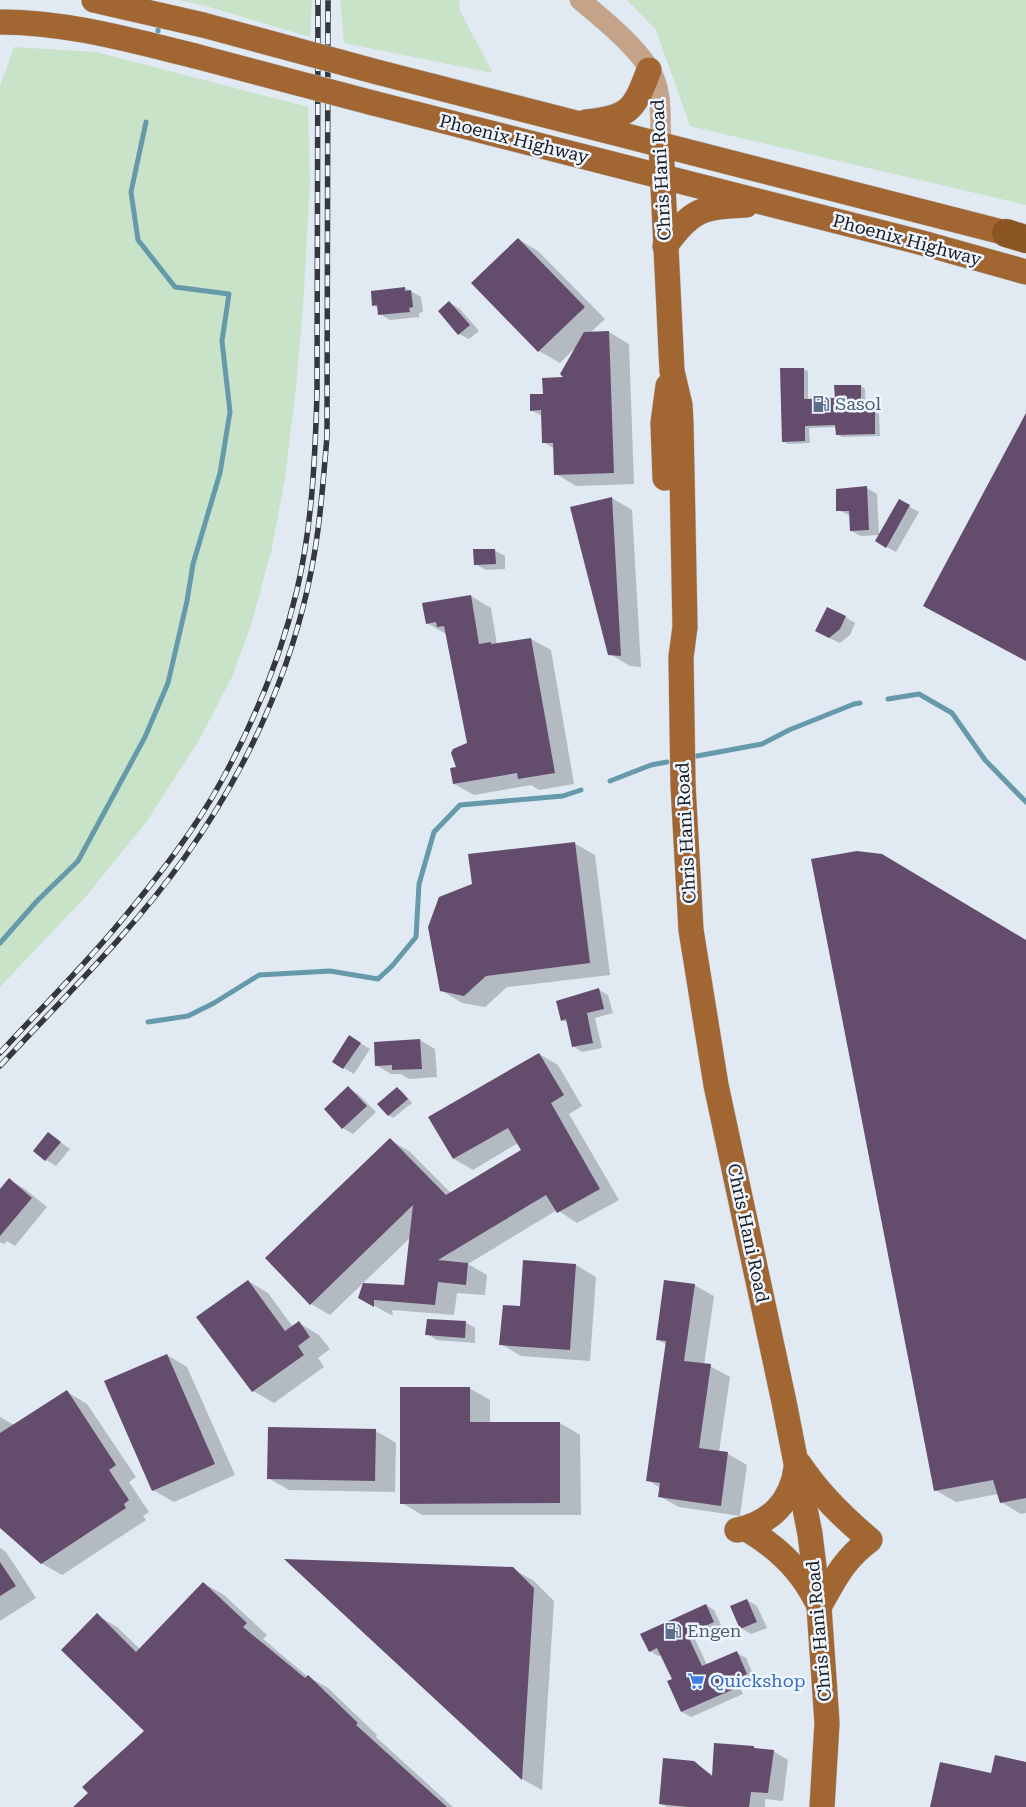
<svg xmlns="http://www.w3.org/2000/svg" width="1026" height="1807" font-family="'Roboto Serif',serif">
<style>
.green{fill:#c9e3c9}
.shadow{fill:#0003}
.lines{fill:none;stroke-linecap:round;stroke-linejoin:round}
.stream{stroke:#669aaa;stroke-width:5}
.building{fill:#644c6d}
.minor-casing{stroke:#bdc4cd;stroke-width:21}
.major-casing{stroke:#bdc4cd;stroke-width:26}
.highway-casing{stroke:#bdc4cd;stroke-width:29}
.minor{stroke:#c4a388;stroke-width:20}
.major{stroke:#a16631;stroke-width:25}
.highway{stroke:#8a5522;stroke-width:28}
.rail-casing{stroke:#34373c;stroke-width:5.5}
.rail{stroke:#f0f6ff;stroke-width:4;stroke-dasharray:11;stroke-linecap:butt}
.major-bridge-casing{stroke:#bdc4cd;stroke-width:26;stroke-linecap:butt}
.major-bridge{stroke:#a16631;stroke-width:25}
.labels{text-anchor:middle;stroke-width:5;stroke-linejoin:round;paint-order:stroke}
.street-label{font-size:18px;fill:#181b1f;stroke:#f0f6ff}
.service-label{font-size:18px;fill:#4e5e75;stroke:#f0f6ff;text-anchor:start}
.shop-label{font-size:18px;fill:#366cbe;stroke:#f0f6ff;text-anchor:start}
</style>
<rect width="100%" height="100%" fill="#e1e9f3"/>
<g class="green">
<path d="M179,0H312L310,37L206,6Z"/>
<path d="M340,0H459L460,11L493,73L344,43Z"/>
<path d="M627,0H1026V205L690,126L656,30Z"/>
<path d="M14,47L96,52L308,107L310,182L303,308L296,387L285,478L272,548L252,622L232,677L199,740L147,821L88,894L0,987V86Z"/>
</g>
<g class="shadow">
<path d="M518,239L538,251L605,319L591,332H609L629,344L634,484L576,486L556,474L555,449L543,442L542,416L531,410L544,395L566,378L576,347L560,363L539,351L472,283Z"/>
<path d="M405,288L421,297L423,312L419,313V317L390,320L380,314L379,309L373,305Z"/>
<path d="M450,303L460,309L479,331L469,339L459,334Z"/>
<path d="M803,369L808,371V400H836L861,386L865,389L866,412L875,411L879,414L880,436L842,437L837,434V427L809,428L810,443L788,444L783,441Z"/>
<path d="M867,488L877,494L879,535L861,536L851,531V516L838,510Z"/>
<path d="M612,498L632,510L641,667L630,666L610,654Z"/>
<path d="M899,501L919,512L896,552L876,541Z"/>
<path d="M494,550L505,556V569L486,570L475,564Z"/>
<path d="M471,596L491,608L497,645L531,639L551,650L574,784L539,790L531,785L474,795L454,784L457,768L468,744L446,634L427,623Z"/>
<path d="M845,617L855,623L850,635L840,643L827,637Z"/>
<path d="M574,843L595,855L610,975L507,987L485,1007L462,1003L441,990Z"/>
<path d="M1026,941V1513L1021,1514L1001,1502L998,1494L956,1502L935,1490Z"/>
<path d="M599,990L608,995L613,1013L595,1018L602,1048L582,1052L573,1046L568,1023L562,1020Z"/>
<path d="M420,1040L435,1049L437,1077L409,1079L401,1074H391L376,1065Z"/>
<path d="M360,1043L370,1049L354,1074L334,1062Z"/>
<path d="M539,1054L558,1065L582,1106L569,1114L619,1200L577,1223L557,1210L468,1264L487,1275L485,1295L457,1293L454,1315L392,1310L393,1316L360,1298L405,1287L411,1237L330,1315L311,1304L390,1140L409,1151L451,1193L522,1151L518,1143L473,1170L454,1159Z"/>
<path d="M348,1088L358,1094L376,1112L353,1134L343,1128L325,1109Z"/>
<path d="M397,1088L402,1091L412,1103L393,1118L389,1115L379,1104Z"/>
<path d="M49,1134L70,1149L56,1166L46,1160Z"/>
<path d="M9,1180L25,1189L47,1207L15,1246L7,1241L4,1244L0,1242V1191Z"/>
<path d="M576,1265L596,1277L590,1361L521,1356L501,1344L521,1308Z"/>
<path d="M248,1281L268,1293L293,1327L299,1323L319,1335L330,1349L318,1358L324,1367L274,1403L253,1391Z"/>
<path d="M694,1285L714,1296L704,1365L710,1366L730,1377L719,1452L728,1454L747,1465L740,1516L679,1507L659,1496L660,1488L648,1480L667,1345L657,1339Z"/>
<path d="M465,1322L475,1328V1343L437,1340L427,1334Z"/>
<path d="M167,1355L187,1367L235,1475L174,1502L153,1490Z"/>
<path d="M469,1388L490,1400V1423H560L580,1435L581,1515H422L402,1503Z"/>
<path d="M67,1392L87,1404L136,1477L129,1482L149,1512L143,1516L146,1520L62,1575L41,1563L0,1526V1417L14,1425Z"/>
<path d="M376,1431L396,1443L395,1492L289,1490L268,1478Z"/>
<path d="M0,1548L6,1552L36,1598L0,1621Z"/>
<path d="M288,1561L513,1569L534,1581L554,1601L542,1790L522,1779Z"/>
<path d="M203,1583L224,1595L267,1635L263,1639L307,1676L328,1688L377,1735L376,1737L453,1807H75L90,1793L146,1731L97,1615L117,1627L141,1650Z"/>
<path d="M747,1600L757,1606L767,1628L751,1634L741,1628Z"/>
<path d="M706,1605L714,1610L722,1627L695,1639L707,1665L737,1653L746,1658L755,1679L739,1686L743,1694L691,1717L682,1712L669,1682L673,1680L662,1655L658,1656L650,1651Z"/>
<path d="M754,1747L757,1749L773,1751L788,1760L783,1801L765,1799V1807H667L661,1804L693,1763L713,1775Z"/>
</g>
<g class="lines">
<g class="stream">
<path d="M158,31V30"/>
<path d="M888,699L919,694L952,713L985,760L1026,802"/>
<path d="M697,756L762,744L789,730L854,704L860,703"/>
<path d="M610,781L651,765L667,762"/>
<path d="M0,943L37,901L78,861L145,737L168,683L187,601L193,564L220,473L230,412L222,341L229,294L175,287L138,240L131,192L146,122"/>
<path d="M148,1022L188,1016L214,1003L259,975L330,971L378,979L392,966L416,937L419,884L434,832L460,805L563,796L581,790"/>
</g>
</g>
<g class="building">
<path d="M518,238L585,307L538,352L471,283Z"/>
<path d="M405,287V291L411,290L413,307L409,308L410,312L378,315L377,305L372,306L371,291Z"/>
<path d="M449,301L470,325L458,335L438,311Z"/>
<path d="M609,331L614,473L554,475L553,443H542L541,410L530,411V394H543L542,378L563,377L560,374L584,332Z"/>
<path d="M780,368H804V399L835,398L834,385H861V410H875V434L836,435L835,425L805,426V441L782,442Z"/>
<path d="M1026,413V661L923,606Z"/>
<path d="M867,486L869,530L850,531L849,511H836V489Z"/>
<path d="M612,497L621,656L608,655L570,507Z"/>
<path d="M899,499L910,505L886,548L875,541Z"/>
<path d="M473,549H495L496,564L474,565Z"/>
<path d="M471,595L479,644L491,642V644L531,638L555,773L518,779L517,773L453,784L450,768L456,767L451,753L453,749L467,743L444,626L437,627L436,622L426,624L422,603Z"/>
<path d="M827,607L846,616L840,629L829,638L815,631Z"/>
<path d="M575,842L590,963L486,976L464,996L440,991L428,927L439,897L472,884L468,854Z"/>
<path d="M857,851L882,854L1026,940V1498L1000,1503L993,1480L934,1491L811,859Z"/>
<path d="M599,988L604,1009L587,1013L593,1043L572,1047L566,1019L561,1021L556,1001Z"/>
<path d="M349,1035L361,1043L343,1069L332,1062Z"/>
<path d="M420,1039L422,1069L392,1070V1065L375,1066L374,1042Z"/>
<path d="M539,1053L564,1095L551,1103L600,1189L557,1213L546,1195L438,1260L468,1263L466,1285L438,1282L435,1305L374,1300V1307L358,1298L363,1283L404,1285L413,1205L310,1305L265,1258L390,1138L446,1195L521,1150L508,1128L453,1159L428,1117Z"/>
<path d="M348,1086L367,1106L342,1129L324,1109Z"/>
<path d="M397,1087L408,1099L388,1116L377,1104Z"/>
<path d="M48,1132L61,1142L45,1161L33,1151Z"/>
<path d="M9,1178L32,1198L0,1236V1189Z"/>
<path d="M523,1260L576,1264L570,1350L499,1345L503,1305L520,1306Z"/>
<path d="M248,1280L285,1331L299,1321L310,1337L298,1346L304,1355L252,1392L196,1317Z"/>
<path d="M664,1280L695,1284L684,1361L711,1364L699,1448L728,1452L721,1506L658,1497L660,1483L646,1481L666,1341L656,1340Z"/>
<path d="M427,1319L466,1321L465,1338L425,1335Z"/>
<path d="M167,1354L215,1464L152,1491L104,1381Z"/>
<path d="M400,1387H470V1422H560V1503L400,1504Z"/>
<path d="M67,1390L116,1465L109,1470L129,1500L124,1504L126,1508L41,1564L0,1528V1433Z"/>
<path d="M268,1427L376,1429L375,1481L267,1479Z"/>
<path d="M284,1559L513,1567L534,1588L522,1780Z"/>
<path d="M0,1562L16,1586L0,1596Z"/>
<path d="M203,1582L247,1623L243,1627L305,1678L308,1675L358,1723L356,1725L447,1807H73L88,1793L82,1787L144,1731L61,1650L97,1613L136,1652Z"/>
<path d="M747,1599L757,1622L740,1629L730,1606Z"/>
<path d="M706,1604L714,1622L687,1634L702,1666L737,1651L747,1674L731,1681L734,1689L681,1712L667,1681L672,1679L657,1648L649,1652L640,1634Z"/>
<path d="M714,1743L754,1746V1748L774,1750L768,1793L751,1792L749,1807H688L659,1804L663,1758L694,1761L712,1776Z"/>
<path d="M995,1755L1026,1762V1807H930L940,1762L991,1773Z"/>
</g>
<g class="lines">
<g class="minor-casing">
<path id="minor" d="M580,0C603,19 647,54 656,83C662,102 660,124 661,145"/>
</g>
<g class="major-casing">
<g id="major">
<path d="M94,0L203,25"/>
<path d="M0,22C67,22 130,40 195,56"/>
<path d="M377,72L1006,233"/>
<path d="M373,103L919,242L1026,272"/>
<path d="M586,122C630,117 634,110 649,70"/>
<path d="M661,145L672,371L680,405L681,423L685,627L681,657L683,785L691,930L716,1085L784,1402L810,1534L819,1607L827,1723L822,1807"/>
<path d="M665,246C693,209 701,207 746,205"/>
<path d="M665,478L663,423L668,386"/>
<path d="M800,1465C819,1494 843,1517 870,1540C843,1560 835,1579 819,1607"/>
<path d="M737,1530C769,1524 792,1502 796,1468"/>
<path d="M748,1530C777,1547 801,1570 816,1600"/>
</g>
</g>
<g class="highway-casing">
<path id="highway" d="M1006,233L1026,239"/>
</g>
<use href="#minor" class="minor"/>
<use href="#major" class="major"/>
<use href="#highway" class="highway"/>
<g class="rail-casing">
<g id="rail">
<path d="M0,1053C40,1009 83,967 121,921C157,878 195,830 222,780C255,720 281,656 297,590C312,526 315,460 317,394L318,0"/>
<path d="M0,1066C63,998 131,933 185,857C245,773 291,674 311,572C320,528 323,482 327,437L328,0"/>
</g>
</g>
<use href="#rail" class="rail"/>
<g class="major-bridge-casing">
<g id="major-bridge">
<path d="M203,25L377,72"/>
<path d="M195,56L373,103"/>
</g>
</g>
<use href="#major-bridge" class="major-bridge"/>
</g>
<defs>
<g id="fuel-bare" transform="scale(1.35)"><path d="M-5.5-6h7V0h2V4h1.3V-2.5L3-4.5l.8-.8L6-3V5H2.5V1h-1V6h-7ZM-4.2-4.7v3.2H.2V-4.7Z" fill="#5c6f8a" stroke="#f0f6ff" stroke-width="2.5" paint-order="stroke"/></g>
<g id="supermarket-bare" transform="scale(1.35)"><path d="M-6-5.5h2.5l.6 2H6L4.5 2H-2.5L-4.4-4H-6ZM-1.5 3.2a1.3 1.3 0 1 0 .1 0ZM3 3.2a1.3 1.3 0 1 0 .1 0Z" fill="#3f7fe0" stroke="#f0f6ff" stroke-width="2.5" paint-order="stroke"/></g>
</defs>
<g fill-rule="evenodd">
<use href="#fuel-bare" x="821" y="404"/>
<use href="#fuel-bare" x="673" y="1631"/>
<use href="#supermarket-bare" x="696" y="1681"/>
</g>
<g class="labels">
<g class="street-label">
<text transform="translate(514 139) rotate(14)" y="6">Phoenix Highway</text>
<text transform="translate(661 170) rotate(-93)" y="6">Chris Hani Road</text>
<text transform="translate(907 240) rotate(15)" y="6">Phoenix Highway</text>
<text transform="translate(686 833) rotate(-93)" y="6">Chris Hani Road</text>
<text transform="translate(748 1233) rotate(78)" y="6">Chris Hani Road</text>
<text transform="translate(819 1631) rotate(-95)" y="6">Chris Hani Road</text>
</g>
<g class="service-label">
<text x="835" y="410">Sasol</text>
<text x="687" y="1637">Engen</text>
</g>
<g class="shop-label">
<text x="710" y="1687">Quickshop</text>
</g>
</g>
</svg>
